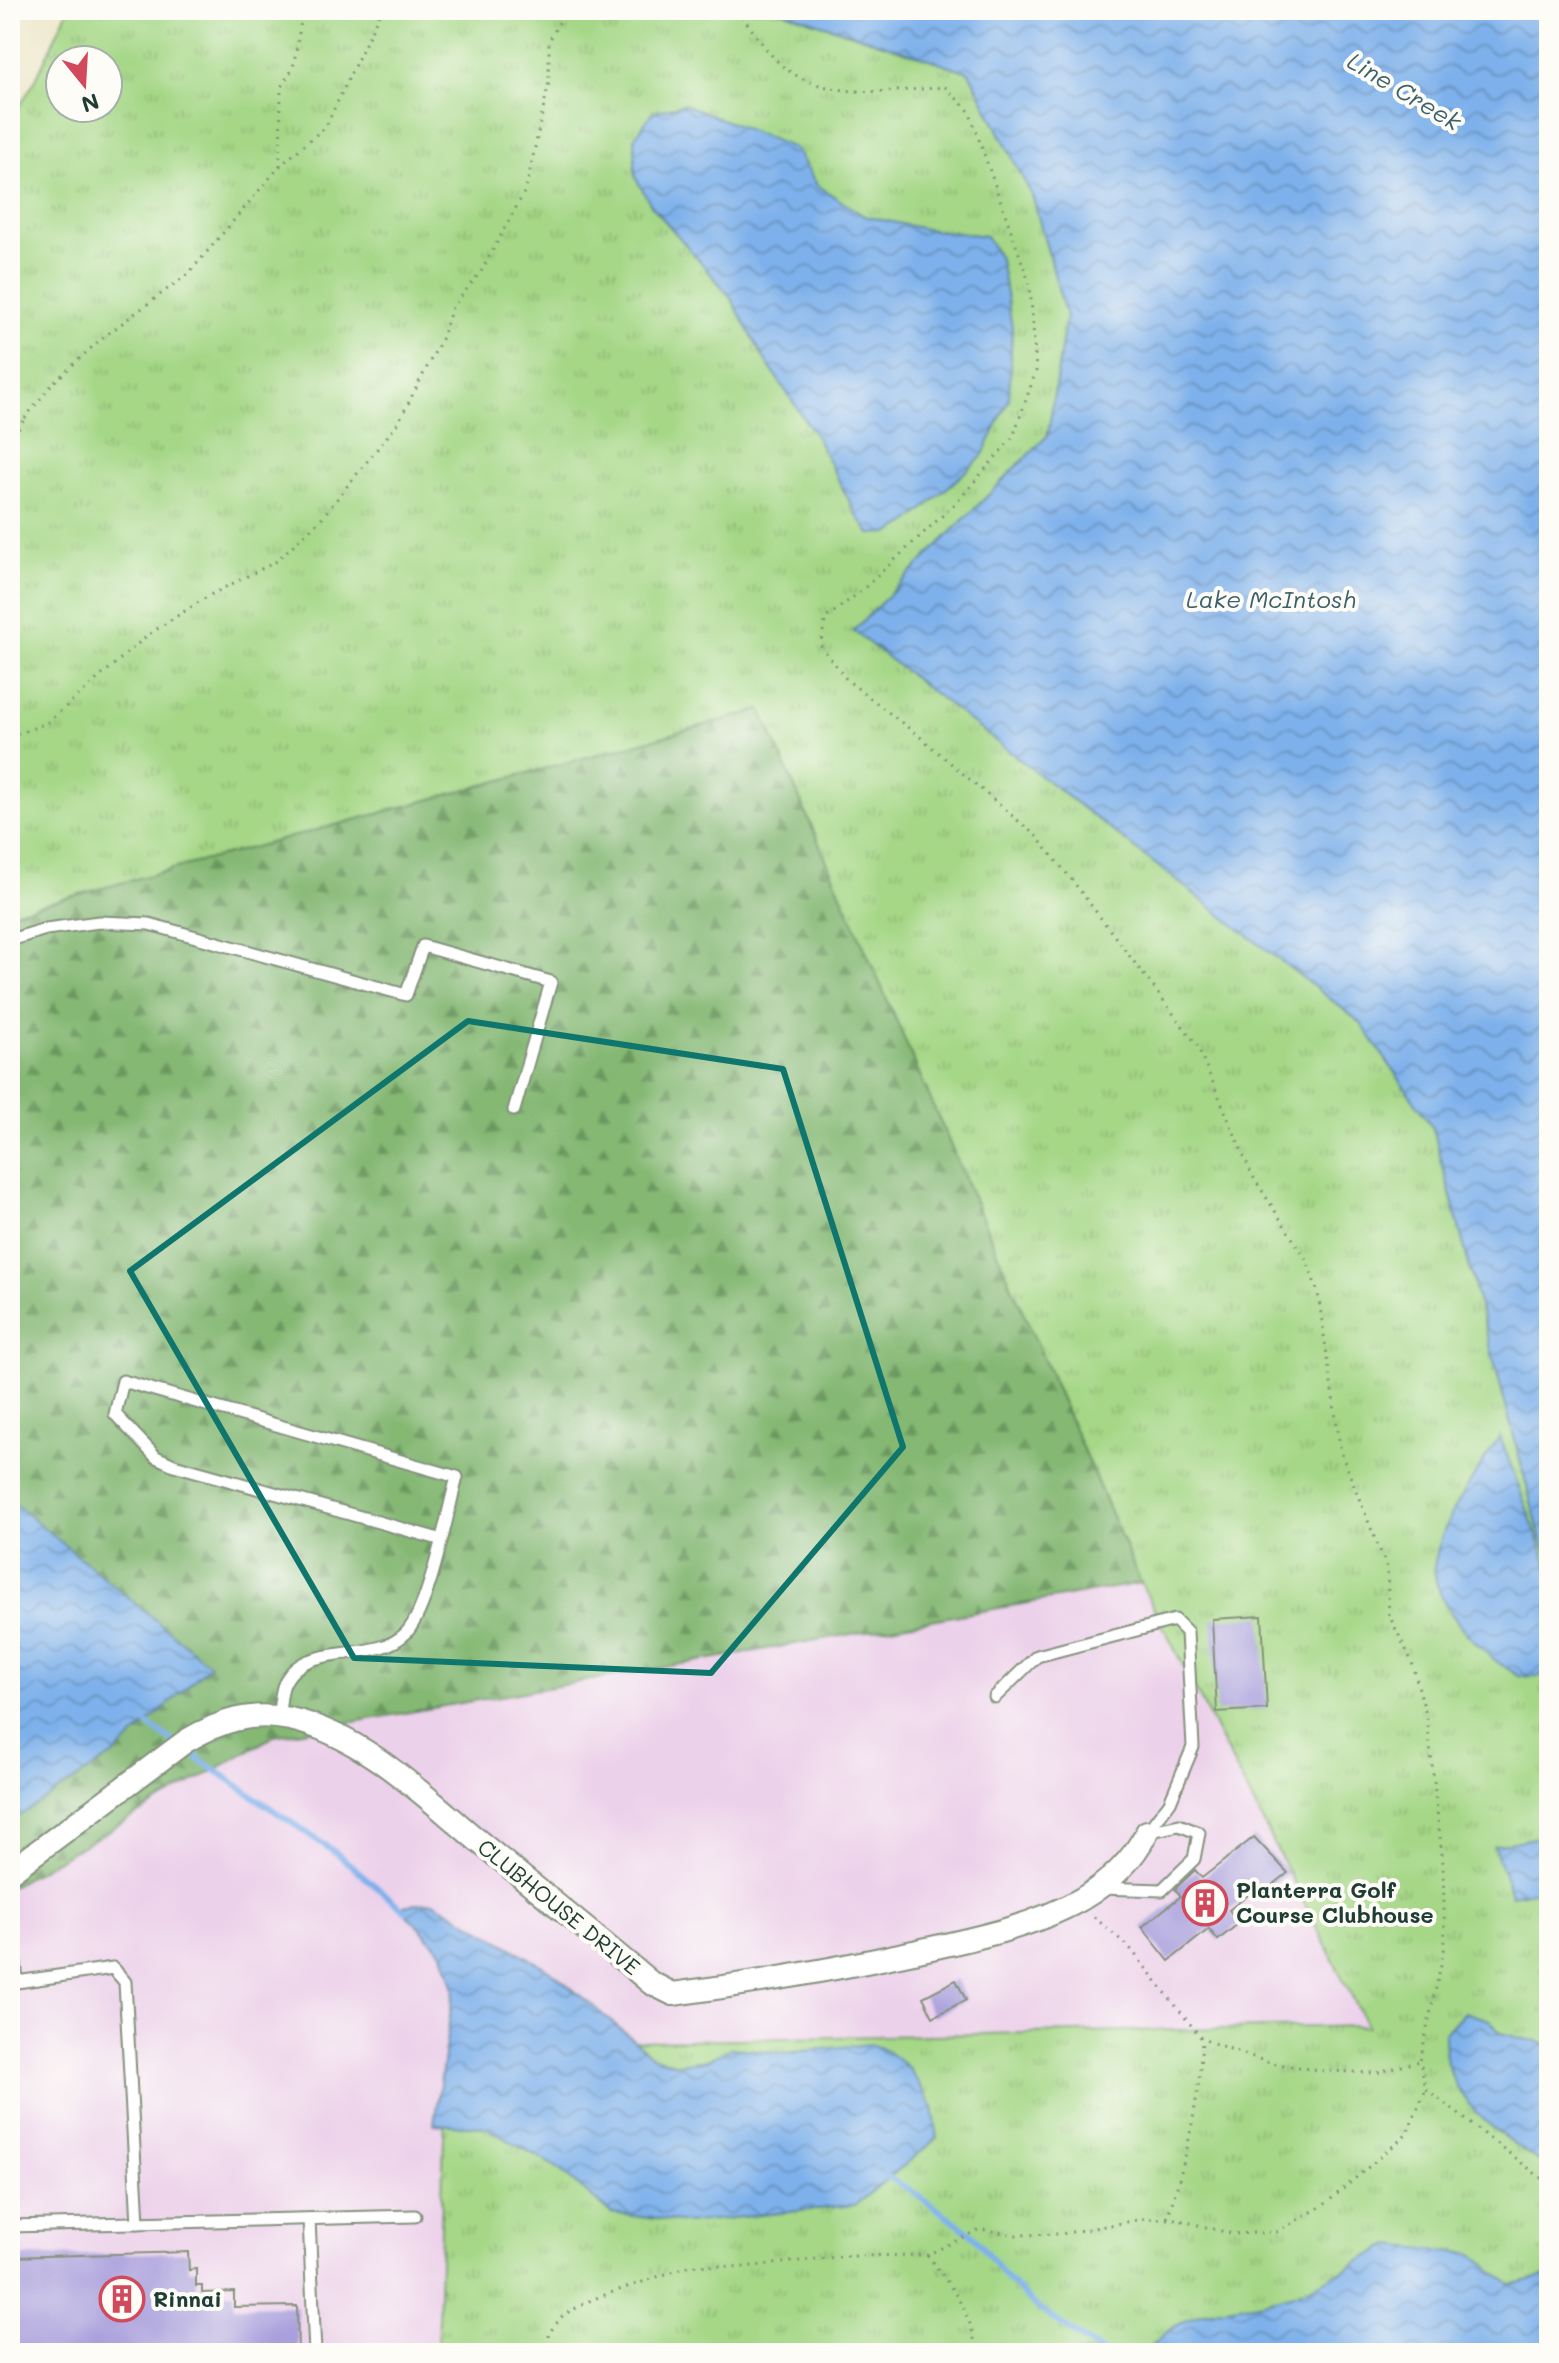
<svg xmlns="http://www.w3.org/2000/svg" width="1559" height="2363" font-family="Mali,sans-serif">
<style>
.built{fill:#ecd1ea}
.grass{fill:url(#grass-tufts);stroke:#628a5d;stroke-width:2;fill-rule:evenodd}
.forest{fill:url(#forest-firs);stroke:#527a54;stroke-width:2}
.water{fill:url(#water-waves);stroke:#4e7790;stroke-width:2}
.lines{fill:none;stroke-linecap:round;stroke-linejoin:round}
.stream{stroke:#7eb1eb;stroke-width:6}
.building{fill:#a89edc}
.service-casing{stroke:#86927f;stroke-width:15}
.minor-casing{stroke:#86927f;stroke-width:26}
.path{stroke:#86927f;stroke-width:3;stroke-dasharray:2 6;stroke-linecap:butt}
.service{stroke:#fff;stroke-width:11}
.minor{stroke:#fff;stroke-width:22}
.marked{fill:none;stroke:#0f766e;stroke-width:6;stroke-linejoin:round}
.labels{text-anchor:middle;stroke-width:8;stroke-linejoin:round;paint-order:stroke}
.poi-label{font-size:22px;font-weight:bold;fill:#1f3d34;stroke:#fdfcf7;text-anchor:start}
.street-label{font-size:22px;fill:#1f3d34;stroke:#fdfcf7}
.water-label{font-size:24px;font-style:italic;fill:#3c606b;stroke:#fdfcf7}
</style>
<defs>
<pattern id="grass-tufts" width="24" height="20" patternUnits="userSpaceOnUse" patternTransform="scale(2)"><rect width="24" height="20" fill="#a5d786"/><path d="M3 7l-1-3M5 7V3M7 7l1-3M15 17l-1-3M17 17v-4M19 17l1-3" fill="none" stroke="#8eb974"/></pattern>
<pattern id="forest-firs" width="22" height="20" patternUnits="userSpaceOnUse" patternTransform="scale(2)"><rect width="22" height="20" fill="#84b873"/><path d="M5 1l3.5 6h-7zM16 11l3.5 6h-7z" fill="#6b975f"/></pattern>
<pattern id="water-waves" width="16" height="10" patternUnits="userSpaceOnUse" patternTransform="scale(2)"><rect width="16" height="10" fill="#7eb1eb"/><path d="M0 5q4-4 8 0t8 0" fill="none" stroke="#6791bf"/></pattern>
</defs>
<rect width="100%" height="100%" fill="#fdfcf7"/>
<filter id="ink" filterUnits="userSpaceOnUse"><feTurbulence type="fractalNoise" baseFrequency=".0125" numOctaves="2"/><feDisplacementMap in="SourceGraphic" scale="16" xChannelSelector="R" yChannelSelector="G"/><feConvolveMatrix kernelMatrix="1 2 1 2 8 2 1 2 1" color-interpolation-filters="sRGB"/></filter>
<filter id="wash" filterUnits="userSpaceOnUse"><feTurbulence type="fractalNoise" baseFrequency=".006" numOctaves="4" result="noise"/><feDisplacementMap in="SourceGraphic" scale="32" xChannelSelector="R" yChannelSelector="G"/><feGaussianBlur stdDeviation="1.8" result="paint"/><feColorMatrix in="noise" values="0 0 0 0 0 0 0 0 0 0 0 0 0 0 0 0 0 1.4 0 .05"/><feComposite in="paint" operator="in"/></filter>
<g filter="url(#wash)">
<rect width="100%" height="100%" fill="#ede7ca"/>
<path class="built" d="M1141,1583L1367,2027L448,2045L437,2353H10V1887L274,1736Z"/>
<path class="grass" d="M68,10H779L969,72L1033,198L1066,316L1048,435L854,631L1360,1022L1433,1128L1540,1536L1549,1556V1835L1494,1847L1549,1888V2353H437L447,2045L1367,2026L1141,1583L761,711L10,913V121L35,81ZM60,60H108V108H60Z"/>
<path class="forest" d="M761,710L1141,1583L274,1736L10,1887V913Z"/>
<g class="water">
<path d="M779,10H1549V1556L1540,1536L1433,1128L1360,1022L853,631L1048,435L1066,316L1033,198L969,72Z"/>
<path d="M684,104L796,149L817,185L864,216L925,229L986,236L1000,259L1012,327L1009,399L982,457L908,523L890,533L870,534L857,516L815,435L763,357L730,296L651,205L635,177V137L653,112Z"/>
<path d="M1500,1436L1549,1568V1675C1540,1676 1527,1678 1519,1675C1485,1660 1428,1601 1435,1561C1443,1517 1476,1474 1500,1436Z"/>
<path d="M10,1500L210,1665L115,1754L10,1822Z"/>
<path d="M1549,1835V1888L1511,1895L1494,1846Z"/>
<path d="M434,1902L551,1971L654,2057L678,2064L707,2060L732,2048L783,2053L871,2044L887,2051L909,2068L933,2107L938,2138L855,2205L686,2223L611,2213L556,2167L485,2127L434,2124L454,1989L443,1953L399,1906Z"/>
<path d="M1464,2012L1490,2020L1500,2033L1549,2045V2169C1499,2132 1443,2103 1444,2034Z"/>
<path d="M1390,2245L1473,2254L1510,2285L1549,2275V2353H1145C1197,2295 1232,2316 1296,2293C1328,2281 1359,2260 1390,2245Z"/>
</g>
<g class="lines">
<g class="stream">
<path d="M147,1724L174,1742"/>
<path d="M183,1748L339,1855L406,1912"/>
<path d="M884,2175L912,2191L971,2233L1008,2280L1039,2309L1103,2353"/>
</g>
</g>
<g id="blocks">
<g class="building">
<path d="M1262,1616L1267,1709L1217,1712L1212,1619Z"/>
<path d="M1254,1837L1288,1873L1265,1891L1261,1885L1229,1910L1239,1923L1218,1940L1209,1929L1169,1961L1142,1927L1181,1896L1175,1889L1195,1870L1202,1878Z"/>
<path d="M956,1980L966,2000L933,2017L923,1997Z"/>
<path d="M188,2252L189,2270L196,2269V2286H202V2293L234,2292V2307L297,2306L298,2353H10V2257Z"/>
</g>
</g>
</g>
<g filter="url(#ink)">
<use href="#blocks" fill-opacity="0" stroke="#86927f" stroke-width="2"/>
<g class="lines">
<g class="service-casing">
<g id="service">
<path d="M10,940L46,929L99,922L149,924L406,995L423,946L551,982L514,1110"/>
<path d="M995,1697L1037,1656L1175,1620L1187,1632L1193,1747L1170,1802L1147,1832"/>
<path d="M278,1718C280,1708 280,1697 283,1687C300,1638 374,1666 406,1633C429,1609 447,1514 457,1477L123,1381L115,1414L156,1457L174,1465L439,1539"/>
<path d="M1100,1888L1162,1890L1194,1859L1199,1833L1179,1825L1147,1832"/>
<path d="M10,1911L17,1981"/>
<path d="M10,1983L113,1968L125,1982L138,2223"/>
<path d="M309,2219L315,2353"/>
<path d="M10,2226L415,2216"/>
</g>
</g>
<g class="minor-casing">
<path id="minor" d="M10,1872L186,1741C220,1721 250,1711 290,1719C364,1735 425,1797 482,1844C538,1890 595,1936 651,1983L673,1994C756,1983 837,1969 918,1951C972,1939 1032,1927 1080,1900C1109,1883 1132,1862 1147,1832"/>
</g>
<g class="path">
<path d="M737,10C752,28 767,54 785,68C828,101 895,91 945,87L969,111L1030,285L1036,371L1013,437L957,502L861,591L826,618L820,645L847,680L920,737L1036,836L1072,880L1197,1045L1252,1175L1307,1261L1318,1293L1341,1453L1387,1568L1389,1615L1412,1662L1427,1719L1443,1864L1445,1946L1420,2061L1426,2089L1549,2184"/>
<path d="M280,166L281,87L293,68L303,10"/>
<path d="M10,425L25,418L53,383L101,339L189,273L280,166L326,126L381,10"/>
<path d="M10,443L25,418"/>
<path d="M10,737L47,723L149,634L210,595L275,562L320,520L398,423L440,342L452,308L482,270L526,189L549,82V41L566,10"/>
<path d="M1094,1917L1130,1948L1202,2039L1270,2063L1326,2071L1377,2073L1420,2061"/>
<path d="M1167,2218C1187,2160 1199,2100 1202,2039"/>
<path d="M927,2255C951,2286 973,2314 976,2353"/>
<path d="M550,2353L549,2333L563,2315L593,2299L692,2265L744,2267L846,2256L927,2255L980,2229L1015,2235L1061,2234L1143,2219H1175L1233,2234L1276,2232L1324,2205L1406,2135L1426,2089"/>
</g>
<use href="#service" class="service"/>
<use href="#minor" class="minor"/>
</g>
</g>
<path class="marked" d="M468,1021L783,1069L903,1447L711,1673L354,1658L130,1271Z"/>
<defs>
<g id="building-ring" transform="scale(2.3)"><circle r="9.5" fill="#fdfcf7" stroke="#d1495b" stroke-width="1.5"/><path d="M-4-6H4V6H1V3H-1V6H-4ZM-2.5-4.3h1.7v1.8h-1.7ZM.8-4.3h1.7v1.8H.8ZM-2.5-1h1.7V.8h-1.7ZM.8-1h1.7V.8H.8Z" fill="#d1495b"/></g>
</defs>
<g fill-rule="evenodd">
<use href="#building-ring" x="1205" y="1903"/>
<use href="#building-ring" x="122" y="2299"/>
</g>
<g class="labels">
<g class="poi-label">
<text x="1236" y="1898">Planterra Golf<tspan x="1236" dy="25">Course Clubhouse</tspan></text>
<text x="153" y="2307">Rinnai</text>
</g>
<g class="street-label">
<text transform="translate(559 1907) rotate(39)" y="8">CLUBHOUSE DRIVE</text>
</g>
<g class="water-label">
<text transform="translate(1404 92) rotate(31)" y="8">Line Creek</text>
<text x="1271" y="608">Lake McIntosh</text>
</g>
</g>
<rect width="1559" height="2363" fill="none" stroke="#fdfcf7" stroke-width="40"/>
<g transform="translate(84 84) rotate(162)"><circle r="38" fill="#fdfcf7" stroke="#a4b0a9" stroke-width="2"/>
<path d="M0-6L14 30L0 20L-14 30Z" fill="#d1495b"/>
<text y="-12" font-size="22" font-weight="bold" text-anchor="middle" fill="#1f3d34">N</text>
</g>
</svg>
